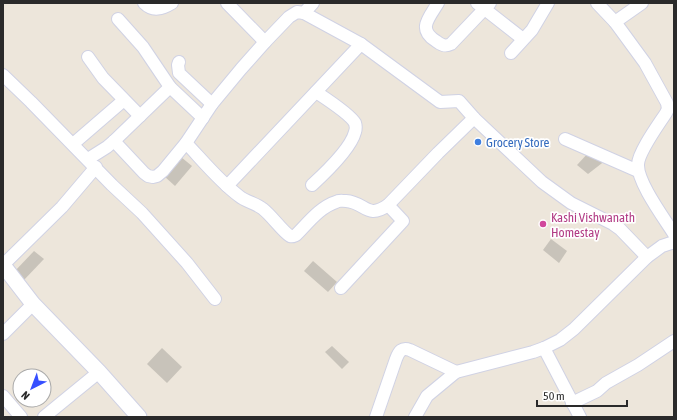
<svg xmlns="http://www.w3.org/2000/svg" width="677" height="420" font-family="'Asap Condensed',sans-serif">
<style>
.building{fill:#c8c3ba}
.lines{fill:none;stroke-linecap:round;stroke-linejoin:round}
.minor-casing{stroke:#d0d2e4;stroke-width:14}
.tertiary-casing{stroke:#d0d2e4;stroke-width:17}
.minor{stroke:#fff;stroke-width:12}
.tertiary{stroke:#fff;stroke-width:15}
.shop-dot{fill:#3f7fe0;stroke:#fff;stroke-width:1.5}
.hotel-dot{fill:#d1479c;stroke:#fff;stroke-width:1.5}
.labels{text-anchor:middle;stroke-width:3.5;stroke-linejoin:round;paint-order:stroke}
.shop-label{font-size:13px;fill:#366cbe;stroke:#fff;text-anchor:start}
.hotel-label{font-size:13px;fill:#b23c85;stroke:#fff;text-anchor:start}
</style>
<rect width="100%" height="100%" fill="#ede6db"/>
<g class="building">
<path d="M589,152L606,160L588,174L577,165Z"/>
<path d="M181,157L192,166L175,186L164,176Z"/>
<path d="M551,239L567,251L559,263L543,250Z"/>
<path d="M34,251L44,259L23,281L14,272Z"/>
<path d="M313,261L337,282L328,292L304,271Z"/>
<path d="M332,346L349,362L342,369L325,352Z"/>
<path d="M162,348L182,367L167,383L147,364Z"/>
</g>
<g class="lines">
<g class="minor-casing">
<g id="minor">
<path d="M144,3C153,12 162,9 172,3"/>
<path d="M227,3L265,42"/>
<path d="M438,3C429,18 417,29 436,41C441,45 445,47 451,44L490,3"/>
<path d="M477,3L523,39"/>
<path d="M597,3L615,22L645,63L667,103L668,109L666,113C659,124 639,151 638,164C637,182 664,218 674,234"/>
<path d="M304,13L313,3"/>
<path d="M118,19L143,47L170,87L203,118"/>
<path d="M615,22L642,3"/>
<path d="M361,44L440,102L459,101L474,118L542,182L571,203L613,224L620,229L647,257"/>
<path d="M511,53L532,30L548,3"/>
<path d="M88,57L103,78L140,116"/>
<path d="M179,62L178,65L179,73L212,104"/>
<path d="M3,75L31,102L112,185L142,213L187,263L215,299"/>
<path d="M565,139L638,171"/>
<path d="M114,141L144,173L148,176L153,177L157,176L163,171L186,143L212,104L241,69L265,42L289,17L297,12L304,13L361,44L227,186"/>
<path d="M186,143C203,161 219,181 239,196C246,202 256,203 263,209C272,216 282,231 290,236C293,237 293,236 296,235C308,223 320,207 336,202C339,200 342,201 346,201C365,202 367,220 388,205L438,153L474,118"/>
<path d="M73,144L124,100"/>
<path d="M88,159L107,147L114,141L170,87"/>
<path d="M312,185C324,174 351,148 355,132C356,129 356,126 355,123C350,114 325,98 316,92"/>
<path d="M3,265L62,207L96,167"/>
<path d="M341,288L403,221L388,205"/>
<path d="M3,334L33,304"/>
<path d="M544,348L580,417"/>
<path d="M3,396L21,417"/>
<path d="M572,403L597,391L606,383L638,365L674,341"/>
<path d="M44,417L99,372"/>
<path d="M376,417L396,359C399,351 402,347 410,350L456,372"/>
<path d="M415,417L427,396L456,372L533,352L544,348L560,340L574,329L647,257L662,246L671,243H674"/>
</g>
</g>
<g class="tertiary-casing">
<path id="tertiary" d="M3,265L33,304L99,372L139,417"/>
</g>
<use href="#minor" class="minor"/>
<use href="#tertiary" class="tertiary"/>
</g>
<circle class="shop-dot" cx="478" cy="142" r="4"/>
<circle class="hotel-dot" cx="543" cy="224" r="4"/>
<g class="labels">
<g class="shop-label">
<text x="486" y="147">Grocery Store</text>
</g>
<g class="hotel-label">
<text x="551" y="222">Kashi Vishwanath<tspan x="551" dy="15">Homestay</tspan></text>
</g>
</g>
<rect width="677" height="420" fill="none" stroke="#2a2a2a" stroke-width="8"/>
<g transform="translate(32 388) rotate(222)"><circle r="19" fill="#ffffff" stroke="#aaaaaa"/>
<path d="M0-3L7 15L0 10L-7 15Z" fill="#364fff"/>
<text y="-6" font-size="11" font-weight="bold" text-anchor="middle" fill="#2a2a2a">N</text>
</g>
<path d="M537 400v6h90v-6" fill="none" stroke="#2a2a2a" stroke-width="2"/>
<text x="543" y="400" font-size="12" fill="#2a2a2a" stroke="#ffffff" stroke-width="3" paint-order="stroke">50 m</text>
</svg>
